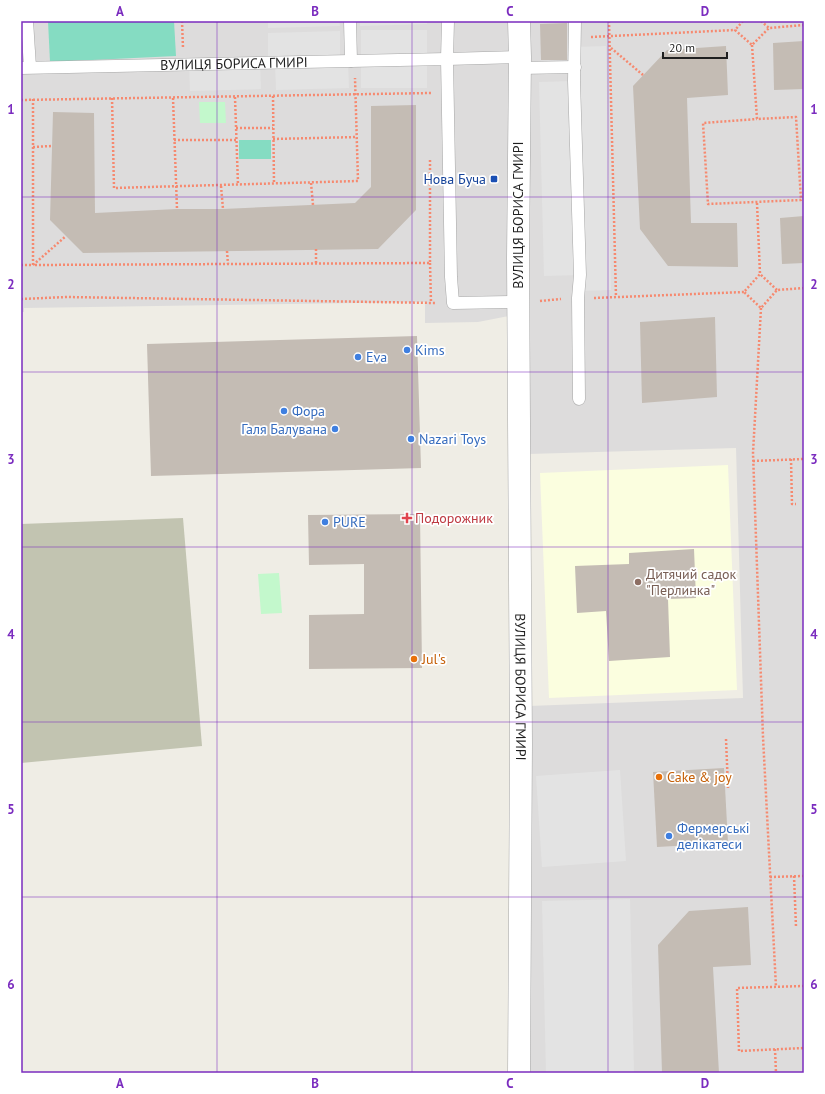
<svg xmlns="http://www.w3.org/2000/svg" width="825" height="1094" font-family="'PT Sans',sans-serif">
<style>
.residential{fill:#dddcdc}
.education{fill:#fbfedf}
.construction{fill:#c2c4b1}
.park{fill:#c3f8cc}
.pitch{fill:#85dcc2}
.parking{fill:#e3e3e3}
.building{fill:#c4bcb4}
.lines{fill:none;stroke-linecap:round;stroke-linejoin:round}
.lane-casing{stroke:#a6a6a6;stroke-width:13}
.street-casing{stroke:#a6a6a6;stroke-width:23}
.path{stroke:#f6896f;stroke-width:2.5;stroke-dasharray:2 2;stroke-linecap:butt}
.lane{stroke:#fff;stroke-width:12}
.street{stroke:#fff;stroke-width:22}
.grid{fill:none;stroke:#7b2cbf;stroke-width:1;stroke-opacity:0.55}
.transit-dot{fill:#1a4fb4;stroke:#fff;stroke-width:1.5}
.shop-dot{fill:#3f7fe0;stroke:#fff;stroke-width:1.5}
.health-dot{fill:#e0444e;stroke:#fff;stroke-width:1.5}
.education-dot{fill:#8d6e63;stroke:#fff;stroke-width:1.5}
.food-dot{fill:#e8710a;stroke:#fff;stroke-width:1.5}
.labels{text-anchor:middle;stroke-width:3.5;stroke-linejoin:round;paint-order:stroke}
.street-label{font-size:14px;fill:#1f1f1f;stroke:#fff}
.transit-label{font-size:14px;fill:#164399;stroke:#fff;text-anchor:end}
.shop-label{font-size:14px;fill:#366cbe;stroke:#fff;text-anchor:start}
.health-label{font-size:14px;fill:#be3a42;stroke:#fff;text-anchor:start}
.education-label{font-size:14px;fill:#785e54;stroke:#fff;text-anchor:start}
.food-label{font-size:14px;fill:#c56008;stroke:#fff;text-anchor:start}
.neatline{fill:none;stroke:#7b2cbf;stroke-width:1.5}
.grid-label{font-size:13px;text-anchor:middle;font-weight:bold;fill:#7b2cbf}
</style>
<rect width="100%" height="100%" fill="#efede5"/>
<path class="residential" d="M21,21H804V1073H528L529,706L743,698L736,448L528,454L525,313L478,322L425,323V302L24,308V312H21Z"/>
<path class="education" d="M728,465L737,690L549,698L540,473Z"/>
<path class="construction" d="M183,518L202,746L21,763V524Z"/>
<g class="park">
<path d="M199,102H225L226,123H200Z"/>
<path d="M279,573L282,613L261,614L258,574Z"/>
</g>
<g class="pitch">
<path d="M48,21H174L176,56L50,62Z"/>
<rect x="239" y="140" width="32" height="19"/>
</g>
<g class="parking">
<path d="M268,21H339L340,26L268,28Z"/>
<path d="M360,21H427V24L360,26Z"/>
<rect x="361" y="30" width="66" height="58"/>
<path d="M340,31V61H348L349,88L276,90L275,63H268V33Z"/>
<path d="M606,46L611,290L580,291V275L544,276L539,82L574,81V47Z"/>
<path d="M260,63L261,89L190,91L189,64Z"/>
<path d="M620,770L626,861L542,867L536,776Z"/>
<path d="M630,899L634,1073H546L542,901Z"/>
</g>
<g class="building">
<path d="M567,23V60H541L540,24Z"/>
<path d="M804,41V89L774,90L773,43Z"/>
<path d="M726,46L728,95L687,98L691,223H737L738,267L668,266L640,229L633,86L667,50Z"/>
<path d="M416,105V210L378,249L83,253L50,220L53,112L94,113L95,213L177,209H223L355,203L371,187V106Z"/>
<path d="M804,216V263L782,264L780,218Z"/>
<path d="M715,317L717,397L642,403L640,322Z"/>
<path d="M417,336L421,468L151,476L147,344Z"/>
<path d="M420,514L422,668L309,669V615L364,614V564L309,565L308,515Z"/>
<path d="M694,549L696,598L668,599L670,657L609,661L606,611L577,613L575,566L629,564V553Z"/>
<path d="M724,768L728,843L657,847L653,772Z"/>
<path d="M748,907L751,965L713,967L719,1073H662L658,945L689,911Z"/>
</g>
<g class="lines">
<g class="lane-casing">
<g id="lane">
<path d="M27,21L30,67"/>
<path d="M350,21L351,61"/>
<path d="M448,21L447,59L520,57"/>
<path d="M575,21L574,81L580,275L578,298L579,399"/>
<path id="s1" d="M21,68L447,59L451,277L453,303L518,302"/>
<path d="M520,68L575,67"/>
</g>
</g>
<g class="street-casing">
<g id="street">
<path id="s2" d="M519,21L520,57L518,258L521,744L519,1073"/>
</g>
</g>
<g class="path">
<path d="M182,21L183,48"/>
<path d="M609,21L616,297"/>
<path d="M743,21L735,30L752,45L769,28L804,25"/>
<path d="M761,21L769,28"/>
<path d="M591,37L735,30"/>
<path d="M752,45L757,119L796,117L801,200L708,204L703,123L757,119"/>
<path d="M611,48L643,75"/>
<path d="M273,96L274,184"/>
<path d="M235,97L238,185"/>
<path d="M112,98L114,188L358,181L355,78"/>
<path d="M173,98L177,209"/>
<path d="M33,99V265L430,263V158"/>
<path d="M21,100L431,93"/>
<path d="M236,128H273"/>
<path d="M273,139L357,137"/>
<path d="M174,140H237"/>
<path d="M33,147L52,146"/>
<path d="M311,183L313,205"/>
<path d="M221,186L223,209"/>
<path d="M757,203L760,274"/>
<path d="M316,249V264"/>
<path d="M227,251L228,264"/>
<path d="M430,263L431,303"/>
<path d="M21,265H33L66,236"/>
<path d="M777,290L760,274L744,292L761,308L777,290L804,288"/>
<path d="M594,298L744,292"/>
<path d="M21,299L67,297L436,303"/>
<path d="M540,301L561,299"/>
<path d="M761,308L753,453L763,737L776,987"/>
<path d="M791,459L792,504H796"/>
<path d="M753,461L804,459"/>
<path d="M726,739L728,788"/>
<path d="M794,876L796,927"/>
<path d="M770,877L804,876"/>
<path d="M804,986L737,988L739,1051L804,1048"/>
<path d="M775,1049L776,1073"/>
</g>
<use href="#lane" class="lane"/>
<use href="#street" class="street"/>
</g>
<path class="grid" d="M217,21V1073M412,21V1073M608,21V1073M21,197H804M21,372H804M21,547H804M21,722H804M21,897H804"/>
<rect class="transit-dot" x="490" y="175" width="8" height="8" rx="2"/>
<g class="shop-dot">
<circle cx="407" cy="350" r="4"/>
<circle cx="358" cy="357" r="4"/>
<circle cx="284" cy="411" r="4"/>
<circle cx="335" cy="429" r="4"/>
<circle cx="411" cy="439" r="4"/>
<circle cx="325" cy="522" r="4"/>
<circle cx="669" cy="836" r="4"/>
</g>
<path class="health-dot" d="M405 512h4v4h4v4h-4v4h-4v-4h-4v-4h4z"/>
<circle class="education-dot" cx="638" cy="582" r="4"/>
<g class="food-dot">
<circle cx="414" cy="659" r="4"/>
<circle cx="659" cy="777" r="4"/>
</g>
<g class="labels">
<g class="street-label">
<text dy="5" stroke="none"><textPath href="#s1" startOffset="213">ВУЛИЦЯ БОРИСА ГМИРІ</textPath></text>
<text transform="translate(518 215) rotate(-90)" y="5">ВУЛИЦЯ БОРИСА ГМИРІ</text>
<text dy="5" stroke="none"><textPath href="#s2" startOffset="666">ВУЛИЦЯ БОРИСА ГМИРІ</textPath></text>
</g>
<g class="transit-label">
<text x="486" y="184">Нова Буча</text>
</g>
<g class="shop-label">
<text x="415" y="355">Kims</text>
<text x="366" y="362">Eva</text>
<text x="292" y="416">Фора</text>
<text x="327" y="434" text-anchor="end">Галя Балувана</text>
<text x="419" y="444">Nazari Toys</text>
<text x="333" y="527">PURE</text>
<text x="677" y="833">Фермерські<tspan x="677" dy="16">делікатеси</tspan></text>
</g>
<g class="health-label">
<text x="415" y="523">Подорожник</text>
</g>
<g class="education-label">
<text x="646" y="579">Дитячий садок<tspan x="646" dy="16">"Перлинка"</tspan></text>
</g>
<g class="food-label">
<text x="422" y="664">Jul's</text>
<text x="667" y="782">Cake &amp; joy</text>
</g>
</g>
<rect width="825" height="1094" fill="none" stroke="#ffffff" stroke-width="44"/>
<path d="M663 52v6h64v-6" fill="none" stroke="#1f1f1f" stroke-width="2"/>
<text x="669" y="52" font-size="12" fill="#1f1f1f" stroke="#ffffff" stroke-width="3" paint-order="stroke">20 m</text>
<rect x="22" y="22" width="781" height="1050" class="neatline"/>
<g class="grid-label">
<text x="120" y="16">A</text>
<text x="315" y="16">B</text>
<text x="510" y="16">C</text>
<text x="705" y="16">D</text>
<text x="11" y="114">1</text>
<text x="814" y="114">1</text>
<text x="11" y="289">2</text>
<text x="814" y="289">2</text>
<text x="11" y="464">3</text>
<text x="814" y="464">3</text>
<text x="11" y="639">4</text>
<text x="814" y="639">4</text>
<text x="11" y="814">5</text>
<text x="814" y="814">5</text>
<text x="11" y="989">6</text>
<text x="814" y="989">6</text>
<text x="120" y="1088">A</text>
<text x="315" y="1088">B</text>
<text x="510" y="1088">C</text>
<text x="705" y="1088">D</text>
</g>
</svg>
